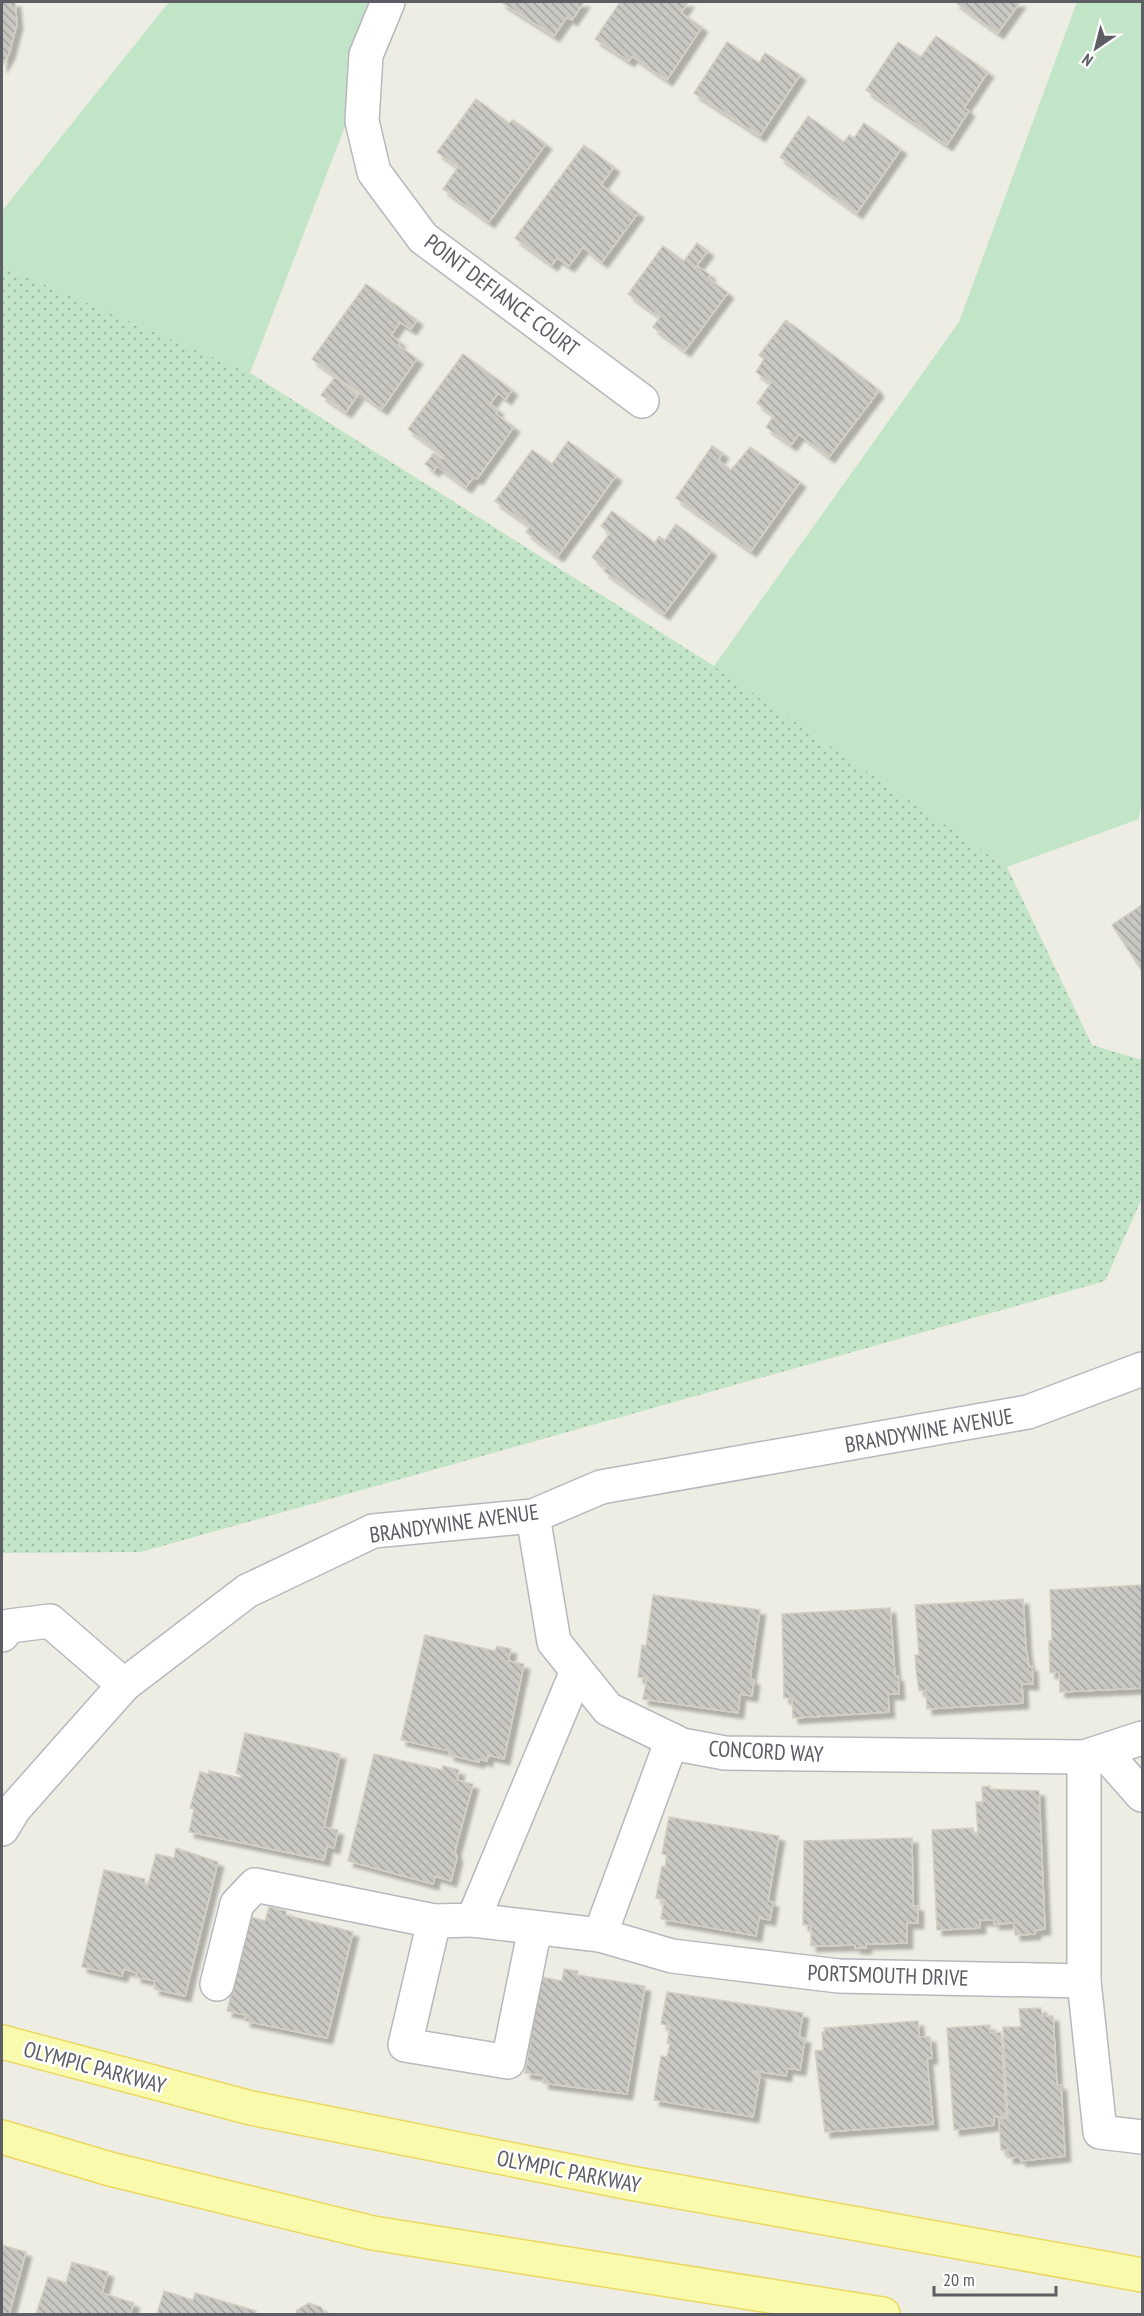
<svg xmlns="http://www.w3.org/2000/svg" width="1144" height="2316" font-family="'PT Sans Narrow',sans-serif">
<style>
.grass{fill:url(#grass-dots)}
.green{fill:#c2e4c7}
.building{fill:url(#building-back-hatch);stroke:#d2d0c3;stroke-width:1.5;filter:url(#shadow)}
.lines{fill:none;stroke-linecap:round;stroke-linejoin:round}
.minor-casing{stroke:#b7b8bd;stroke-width:36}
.major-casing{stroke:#ead861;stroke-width:36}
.minor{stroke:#fff;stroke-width:33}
.major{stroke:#fafaad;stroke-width:33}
.labels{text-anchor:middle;stroke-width:5;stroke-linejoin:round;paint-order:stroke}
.street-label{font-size:22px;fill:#5c5e64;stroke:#fff}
</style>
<defs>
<pattern id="grass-dots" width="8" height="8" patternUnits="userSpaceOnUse" patternTransform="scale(1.5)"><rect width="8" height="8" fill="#c2e4c7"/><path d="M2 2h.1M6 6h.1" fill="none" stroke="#a1bca5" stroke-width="1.8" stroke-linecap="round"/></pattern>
<pattern id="building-back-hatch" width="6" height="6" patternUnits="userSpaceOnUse" patternTransform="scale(1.5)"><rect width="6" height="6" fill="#c9c7c2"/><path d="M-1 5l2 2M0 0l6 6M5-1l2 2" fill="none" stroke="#a6a5a1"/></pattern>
<filter id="shadow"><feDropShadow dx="5.5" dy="5.5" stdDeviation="1.5" flood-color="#0004"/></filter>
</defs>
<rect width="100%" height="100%" fill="#eeede4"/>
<path class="grass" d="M2,266L250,373L714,666L1007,867L1092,1045L1142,1060V1198L1105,1281L141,1552L2,1553Z"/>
<g class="green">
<path d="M169,2H393L250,373L2,266V211Z"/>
<path d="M1077,2H1142V797L1139,819L1007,867L714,666L959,322Z"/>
</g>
<g class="building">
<path d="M2,2H15L17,24L9,54L2,66Z"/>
<path d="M501,2H584L572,20L567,17L554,36Z"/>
<path d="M620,2H688L681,13L702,27L667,80L632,56L629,61L595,39Z"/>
<path d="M955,2H1020L998,33Z"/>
<path d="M936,36L988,72L964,108L969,111L947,145L866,90L898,42L921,57Z"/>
<path d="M727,42L759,63L765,53L800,75L760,136L694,93Z"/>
<path d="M476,99L509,123L513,120L546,144L489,222L443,189L458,167L437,152Z"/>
<path d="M808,116L844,142L849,135L854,138L864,123L901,149L857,213L780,157Z"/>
<path d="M584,145L614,167L601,185L638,213L602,262L583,247L569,266L557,258L552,265L515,238Z"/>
<path d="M697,243L708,251L695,268L699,267L710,275L708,278L728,293L685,351L653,327L660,317L628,294L663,246L684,261Z"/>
<path d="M366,284L417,320L411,329L400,322L391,335L400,342L398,345L417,359L382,409L312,359Z"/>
<path d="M786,320L874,386L878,392L829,457L799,434L791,445L766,427L774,416L757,403L771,383L756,372L764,359L759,355Z"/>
<path d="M463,354L512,390L506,399L498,393L490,404L498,410L496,414L514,427L477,479L474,477L466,487L437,466L434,471L425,464L434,453L442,459L445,456L408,429Z"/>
<path d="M335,377L358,395L346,412L321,395Z"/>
<path d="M568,441L616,476L558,556L526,532L530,526L495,501L532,450L552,464Z"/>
<path d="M712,446L723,453L718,460L731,470L750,447L800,482L751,551L676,498Z"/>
<path d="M612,511L655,543L659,536L665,540L676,524L711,551L664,614L604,571L606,568L592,557L610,533L601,526Z"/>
<path d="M1142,905V971L1112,925Z"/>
<path d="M1142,1585V1688L1060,1692L1059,1672L1050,1673L1049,1641H1052L1050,1590Z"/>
<path d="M653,1595L760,1610L750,1679L754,1680L752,1696L740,1694L738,1713L643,1699L647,1678L638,1677L642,1645L646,1646Z"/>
<path d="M1023,1599L1026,1649L1029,1667L1032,1666L1033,1684H1022L1023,1703L927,1709L926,1690L919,1691L916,1669L915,1655H919L915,1605Z"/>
<path d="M890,1608L895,1677L898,1676L899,1694H888L889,1712L793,1718L792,1698H784L782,1614Z"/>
<path d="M425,1635L495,1651L497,1646L511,1649L508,1661L524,1664L504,1759L488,1755L487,1761L480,1759L479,1762L449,1755L450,1751L401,1740Z"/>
<path d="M245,1733L340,1754L324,1827L338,1830L334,1848L327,1846L324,1860L189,1832L194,1809L190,1808L200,1772L209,1774V1771L241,1778L242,1775L236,1773Z"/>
<path d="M374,1754L442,1770L443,1766L459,1770L457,1780L473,1784L455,1851L457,1857L451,1881L435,1876L433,1884L348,1861Z"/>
<path d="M990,1786V1789L1039,1791L1045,1929L1036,1930L1035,1934L1015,1935L1014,1923L994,1924V1920H980V1928L937,1930L932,1830L973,1828L974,1835H978L976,1802H983L982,1787Z"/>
<path d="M669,1817L779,1836L768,1901L773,1902L770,1920L759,1918L756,1936L661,1919L664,1900L656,1898L662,1866L665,1867L667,1855L662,1854Z"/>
<path d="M912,1838L913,1906H918V1923H907V1943L866,1944V1948H855V1945L811,1946V1925H803L804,1841Z"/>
<path d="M176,1848L218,1862L185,1996L154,1989L155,1981L136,1977L137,1973L124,1969L122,1976L82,1967L104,1870L145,1879L144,1884L148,1885L156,1854L174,1858Z"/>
<path d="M269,1907L286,1911V1915L353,1932L327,2038L245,2021L246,2015L227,2011L250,1917L265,1921Z"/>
<path d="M564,1969L578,1971L577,1975L645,1986L627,2094L543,2083L544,2076L525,2073L541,1977L562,1981Z"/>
<path d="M667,1992L803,2013L799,2037L805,2038L800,2070L787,2068L786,2076L754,2071V2073L760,2075L753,2117L654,2100L661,2056L667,2057L670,2044L667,2043L670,2026L661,2024Z"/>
<path d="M1041,2008L1042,2016H1053L1057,2085H1061L1065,2156L1021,2161L1020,2157L1008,2158V2150H1001L999,2119L1008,2118L1003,2027H1021L1019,2009Z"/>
<path d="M918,2021L919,2037H930L932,2058L927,2059L933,2124L825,2132L815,2051L823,2050L822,2032H825L824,2028Z"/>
<path d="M990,2025V2033L1001,2032L1006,2116L994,2117V2125L954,2130L947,2028Z"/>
<path d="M2,2245L26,2252L9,2314H2Z"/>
<path d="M72,2262L108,2272L102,2293L134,2303L130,2314H36L48,2277L66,2283Z"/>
<path d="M164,2291L193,2300L195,2293L256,2311L255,2314H157Z"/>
<path d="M309,2303L321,2307L325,2314H296L297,2310Z"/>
</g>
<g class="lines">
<g class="minor-casing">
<g id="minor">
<path d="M388,2L366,55L362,121L374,172L423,238L642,401"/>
<path d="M533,1516L554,1642L608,1709L682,1745L725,1753L1084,1757L1142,1738"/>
<path d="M2,1635L9,1626L50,1621L124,1685"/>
<path d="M1103,1751L1142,1795"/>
<path d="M2,1829L14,1809L124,1685L247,1591L373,1531L533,1516L601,1487L1028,1412L1142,1369"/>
<path d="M473,1920L600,1935L672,1956L839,1976L1084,1981V1757"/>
<path d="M535,1928L508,2062L405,2045L434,1921L473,1920L577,1671"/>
<path d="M600,1935L672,1740"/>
<path d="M1084,1981L1100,2132L1142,2137"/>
<path d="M217,1984L237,1904L255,1885L434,1921"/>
</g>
</g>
<g class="major-casing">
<g id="major">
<path d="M2,2042L251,2108L630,2183L1142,2275"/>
<path d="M2,2137L110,2169L373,2233L883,2314"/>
</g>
</g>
<use href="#minor" class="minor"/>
<use href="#major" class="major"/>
</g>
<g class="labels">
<g class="street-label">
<text transform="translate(502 295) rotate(37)" y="8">POINT DEFIANCE COURT</text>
<text transform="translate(929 1430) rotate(-10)" y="8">BRANDYWINE AVENUE</text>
<text transform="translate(454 1523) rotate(-8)" y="8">BRANDYWINE AVENUE</text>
<text transform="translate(766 1751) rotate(3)" y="8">CONCORD WAY</text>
<text transform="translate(888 1975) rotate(2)" y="8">PORTSMOUTH DRIVE</text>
<text transform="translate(95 2067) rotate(15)" y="8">OLYMPIC PARKWAY</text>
<text transform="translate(569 2171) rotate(11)" y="8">OLYMPIC PARKWAY</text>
</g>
</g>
<rect width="1144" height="2316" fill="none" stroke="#5c5e64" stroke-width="6"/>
<g transform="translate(1096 48) rotate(215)" stroke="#ffffff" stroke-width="4.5" paint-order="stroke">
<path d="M0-4.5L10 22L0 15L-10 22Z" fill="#5c5e64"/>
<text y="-9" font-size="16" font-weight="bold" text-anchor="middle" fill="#5c5e64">N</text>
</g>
<path d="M934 2286v9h122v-9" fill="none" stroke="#5c5e64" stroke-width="3"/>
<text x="943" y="2286" font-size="18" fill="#5c5e64" stroke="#ffffff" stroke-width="4.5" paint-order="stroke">20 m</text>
</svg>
